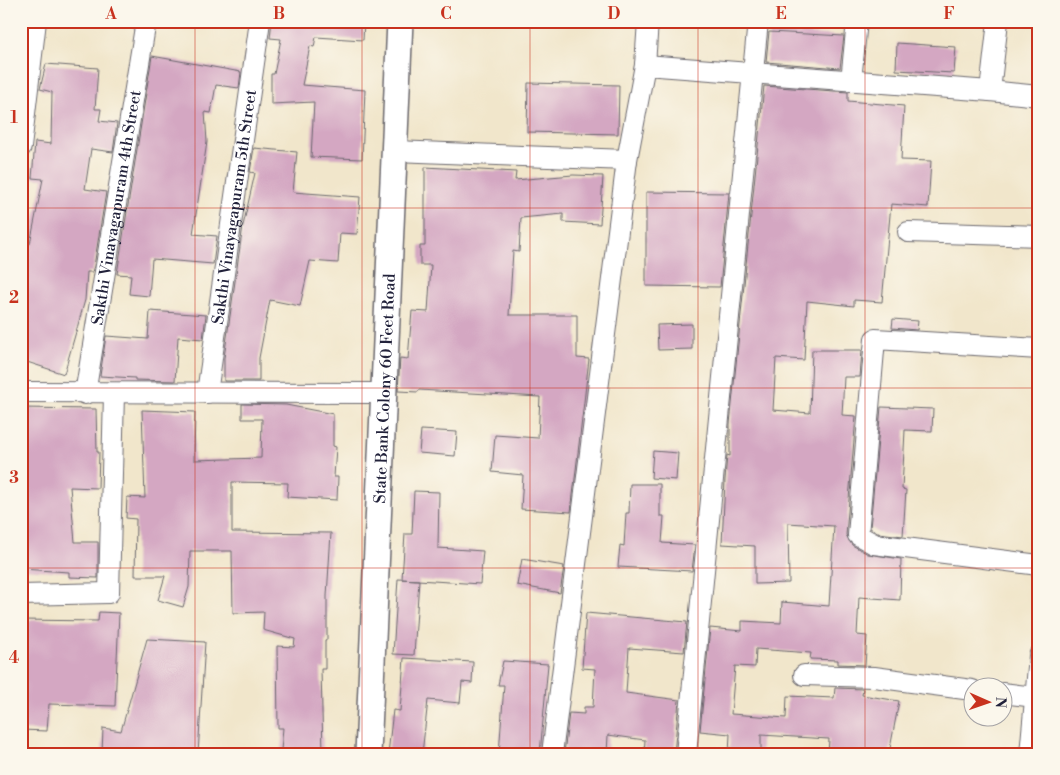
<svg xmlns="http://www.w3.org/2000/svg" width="1060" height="775" font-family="'Libre Bodoni',serif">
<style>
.building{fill:#d4a7c2}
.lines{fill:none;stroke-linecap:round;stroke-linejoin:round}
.minor-casing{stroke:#6a676d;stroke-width:22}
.tertiary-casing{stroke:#6a676d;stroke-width:28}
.minor{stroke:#fff;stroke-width:20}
.tertiary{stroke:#fff;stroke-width:25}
.grid{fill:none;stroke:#c8321e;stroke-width:1;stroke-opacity:0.55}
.labels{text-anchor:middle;stroke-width:4.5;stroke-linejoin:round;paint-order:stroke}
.street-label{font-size:16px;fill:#22223b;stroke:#fbf7ec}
.neatline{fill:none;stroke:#c8321e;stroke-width:2}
.grid-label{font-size:16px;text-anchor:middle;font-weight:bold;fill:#c8321e}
</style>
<rect width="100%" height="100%" fill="#fbf7ec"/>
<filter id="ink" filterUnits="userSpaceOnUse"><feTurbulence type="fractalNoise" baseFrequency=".02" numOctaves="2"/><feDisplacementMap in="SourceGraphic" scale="10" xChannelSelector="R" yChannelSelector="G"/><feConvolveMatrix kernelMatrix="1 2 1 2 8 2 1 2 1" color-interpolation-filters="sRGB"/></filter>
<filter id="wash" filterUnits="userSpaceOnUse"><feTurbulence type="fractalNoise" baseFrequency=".0096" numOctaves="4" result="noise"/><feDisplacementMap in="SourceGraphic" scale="20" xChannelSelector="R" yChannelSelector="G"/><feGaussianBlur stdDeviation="1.12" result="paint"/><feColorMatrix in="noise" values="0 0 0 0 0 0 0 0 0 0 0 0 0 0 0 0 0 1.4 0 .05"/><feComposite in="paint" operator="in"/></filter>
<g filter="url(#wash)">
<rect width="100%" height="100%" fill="#f1e6cb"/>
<g id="blocks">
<g class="building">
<path d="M272,21H364L363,40L316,37L314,47L310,46L302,85L365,90L362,159L311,157L314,102L271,104V74H274L281,39L270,38Z"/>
<path d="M769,32L844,36L840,68L766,62Z"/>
<path d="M897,43L956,47L954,73L896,70Z"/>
<path d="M152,56L241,72L239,88L216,85L211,113L205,112L207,142L193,234L217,236L213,264L152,259L149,296L129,294L131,275L117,274Z"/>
<path d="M46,64L98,68L95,109H101L99,121L117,123L113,152L91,149L85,189L106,192L94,266L92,272H87L85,300L64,374L21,360V244H30L43,179L32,178L35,142L51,144L52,92L40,89Z"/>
<path d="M528,83L619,85L618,134L527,132Z"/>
<path d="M764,86L848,92V101L904,106L901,160L931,161L928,207L891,204L882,302L854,300V306L807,301L804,360L776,358L773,410L810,413L812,350H862L860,377H844L842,415L856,416L846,535L852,545L868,554L901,559L900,600L859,597L857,635L867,636L865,665L838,664V660L810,659L811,653L756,649L755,667L735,666L731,714L786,718L787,696L834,698L835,688L863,689L862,695L899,701L889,754H828L829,739L761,735V754H729L730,734L700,731L710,628L742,631V621L781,623L782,602L829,606L834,526L788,523L789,583L755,584V546L722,544L725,480L727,455L730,456V424Z"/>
<path d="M254,148L297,152L293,192L360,197L357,234L340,233L338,263L310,261L300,306L270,300L259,358V381H224V358L243,226L255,173L250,172Z"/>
<path d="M425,167L516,172L515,180L573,175L603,176L600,224L563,222V214L521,218L519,252L513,251L509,315H577V358L589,359L571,512L521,509L523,475L492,472L495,435L538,438L540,397L419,390L418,392L398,391L400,358L408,359L412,311L428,312L431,265H420V246H425Z"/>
<path d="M646,192L729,193L720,287L646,286Z"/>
<path d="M150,311L206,315L203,339L178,337L175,381L135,380V378L100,376L106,336L148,339Z"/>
<path d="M893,319L918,321L917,330L892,328Z"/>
<path d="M692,324V349L658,350L657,325Z"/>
<path d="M242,404L286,405L333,414V446L336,447L334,477H338L337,500L287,497L288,483L232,482V532L331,533L327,596V640H325V669H321L323,753L281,750L283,728H278L277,646L294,647L295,639L263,630L264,612L233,613L232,551H190L189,587L183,607L158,600L165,576H135L136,519L126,518L127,497L145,498L142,410L195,412L194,460L261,458L262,419H242Z"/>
<path d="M881,407L933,409L932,431L905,430L902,489L906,490L903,536L878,533L870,528Z"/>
<path d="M21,408L96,409L97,452H99L98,488L70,487L75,542H98V578L69,577V572L21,569L25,506H21Z"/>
<path d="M421,430L457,432L455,456L419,453Z"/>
<path d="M653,451L678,453L676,480L651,478Z"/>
<path d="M630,484H660V516H664L662,543L695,545L692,571L618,567L620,545L624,546L626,513H629Z"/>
<path d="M414,491L439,492L438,548L483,551L480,584L402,579L405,534H412Z"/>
<path d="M522,559L564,566L560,593L517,585Z"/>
<path d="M398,579L419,580L414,655L393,654Z"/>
<path d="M99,612L119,613L115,706L49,704L47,731L21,730V620L98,621Z"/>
<path d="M586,613L687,622L684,652L629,648L626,693L679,700L674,754H644L645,740L608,735L607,754H564L569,713L584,714V707H593L595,669L582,668Z"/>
<path d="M147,639L205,642L198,754H102L103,728L121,731Z"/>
<path d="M404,658L473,662L472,683L462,682L460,703L428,700L422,754H388L393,710L400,711Z"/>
<path d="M503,661L548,664L540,754H499L504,685H498Z"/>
</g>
</g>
</g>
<g filter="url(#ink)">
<use href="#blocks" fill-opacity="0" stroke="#6a676d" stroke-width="1"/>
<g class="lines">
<g class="minor-casing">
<g id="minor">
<path d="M645,65L990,91L998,21"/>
<path d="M851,81L857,21"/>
<path d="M990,91L1039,96"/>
<path d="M21,147L36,21"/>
<path d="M395,151L627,160"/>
<path d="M908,232L1039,236"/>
<path d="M1039,349L875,339L858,535L874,544L1039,565"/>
<path d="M21,392L383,393"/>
<path id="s1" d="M207,393L260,21"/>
<path id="s2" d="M85,394L146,21"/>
<path d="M21,595L109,593L114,394"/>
<path d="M804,675L874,677L972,690"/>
<path d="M1002,693L1035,697"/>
<path d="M552,754L627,160L645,65L648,21"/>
<path d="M686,754L758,21"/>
<path d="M1030,754L1039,656"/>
</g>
</g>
<g class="tertiary-casing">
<g id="tertiary">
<path id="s3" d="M368,754L400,21"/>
</g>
</g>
<use href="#minor" class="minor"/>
<use href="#tertiary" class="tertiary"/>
</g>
</g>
<path class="grid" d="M195,21V754M362,21V754M530,21V754M698,21V754M865,21V754M21,208H1039M21,388H1039M21,568H1039"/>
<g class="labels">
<g class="street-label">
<text dy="6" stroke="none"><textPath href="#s2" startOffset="189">Sakthi Vinayagapuram 4th Street</textPath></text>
<text dy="6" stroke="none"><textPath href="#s1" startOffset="188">Sakthi Vinayagapuram 5th Street</textPath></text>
<text dy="6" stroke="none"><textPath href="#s3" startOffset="366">State Bank Colony 60 Feet Road</textPath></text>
</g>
</g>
<rect width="1060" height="775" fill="none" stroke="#fbf7ec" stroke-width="55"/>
<g transform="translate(988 702) rotate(92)"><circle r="24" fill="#fbf7ec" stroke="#a4a2a5"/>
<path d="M0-4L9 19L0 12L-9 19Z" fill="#c8321e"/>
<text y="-8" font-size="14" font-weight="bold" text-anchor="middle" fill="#22223b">N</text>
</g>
<rect x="28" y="28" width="1004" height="720" class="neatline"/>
<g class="grid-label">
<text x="111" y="19">A</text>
<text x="279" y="19">B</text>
<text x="446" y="19">C</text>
<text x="614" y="19">D</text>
<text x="781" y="19">E</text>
<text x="949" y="19">F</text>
<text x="14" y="123">1</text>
<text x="14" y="303">2</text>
<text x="14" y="483">3</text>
<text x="14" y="663">4</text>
</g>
</svg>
